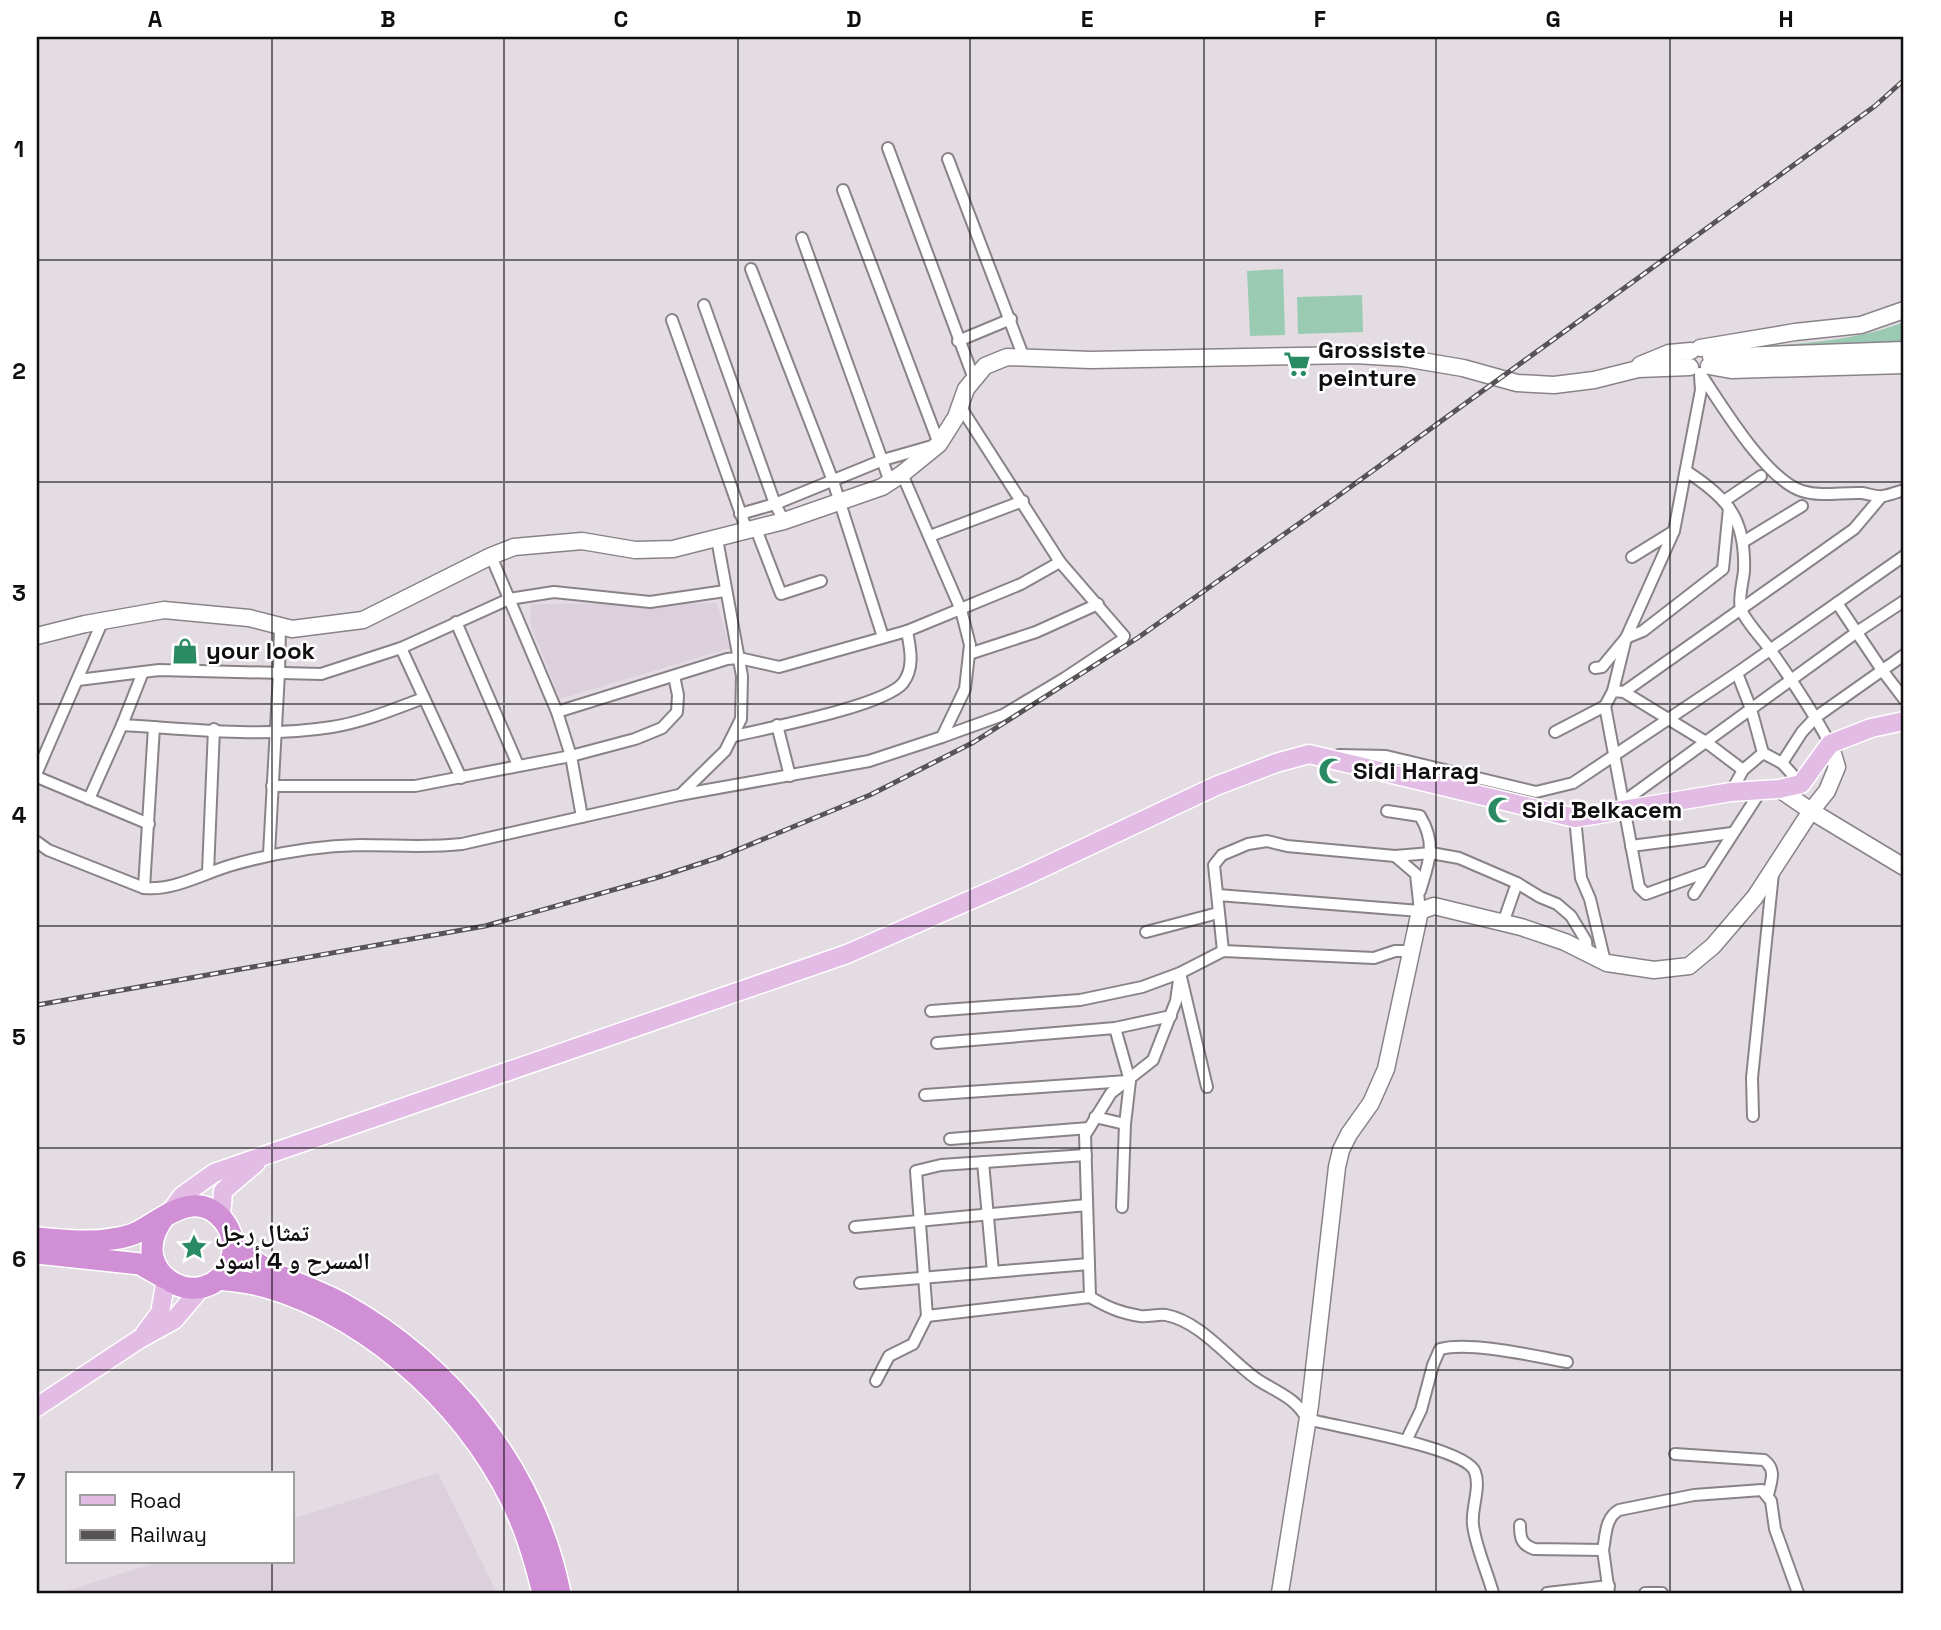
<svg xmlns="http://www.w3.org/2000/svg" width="1941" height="1630" font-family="'Space Grotesk','Noto Naskh Arabic',sans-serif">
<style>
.built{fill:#ddd0dd}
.green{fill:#9bcab2}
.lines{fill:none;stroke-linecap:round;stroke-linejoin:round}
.street-casing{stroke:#898389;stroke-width:14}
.secondary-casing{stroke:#898389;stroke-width:19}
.primary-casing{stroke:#fff;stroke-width:21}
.highway-casing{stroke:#fff;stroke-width:24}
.street{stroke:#fff;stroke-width:10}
.secondary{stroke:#fff;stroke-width:16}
.primary{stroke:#e3bce6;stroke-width:18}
.highway{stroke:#d18fd5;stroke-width:21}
.rail-casing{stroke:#575357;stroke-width:5}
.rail{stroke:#fff;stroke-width:2.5;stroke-dasharray:8;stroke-linecap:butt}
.grid{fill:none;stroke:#110e11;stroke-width:2;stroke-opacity:0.55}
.labels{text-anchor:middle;stroke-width:5;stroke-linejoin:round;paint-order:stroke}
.poi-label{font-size:24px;font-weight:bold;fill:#110e11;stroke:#fff;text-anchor:start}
.neatline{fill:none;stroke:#110e11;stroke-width:2.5}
.grid-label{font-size:23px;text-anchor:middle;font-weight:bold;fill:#110e11}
</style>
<rect width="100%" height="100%" fill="#e3dce3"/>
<g class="built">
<path d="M717,603L730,648L560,699L530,623L531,604Z"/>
<path d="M438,1473L497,1593H59L159,1562H292V1519Z"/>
</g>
<g class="green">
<path d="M1283,269L1285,335L1250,336L1247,271Z"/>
<path d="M1362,295L1363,332L1298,334L1297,297Z"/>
<path d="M1904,322V345L1734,350C1790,343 1852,343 1904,322Z"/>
</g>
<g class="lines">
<g class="street-casing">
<g id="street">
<path d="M888,148L974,379"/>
<path d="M948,159L1024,358"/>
<path d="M802,238L890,482"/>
<path d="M751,269L833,481L883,637"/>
<path d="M704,305L775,504L784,521"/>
<path d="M672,320L747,531"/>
<path d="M958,341L1011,319"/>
<path d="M1700,373C1721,404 1766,480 1802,491C1821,497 1842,492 1862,493C1869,494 1876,497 1883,496C1890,495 1897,492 1904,490"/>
<path d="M1686,471C1728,498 1746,519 1744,571C1743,582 1738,598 1741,609C1744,619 1762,639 1769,648C1791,679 1812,710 1830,744"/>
<path d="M1724,501L1761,476"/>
<path d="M740,514L775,504L883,460L939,444L843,190"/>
<path d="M756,529L781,594L821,581"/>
<path d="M930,536L1023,501"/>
<path d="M1743,542L1802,506"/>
<path d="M491,556L557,712L571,756L582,817"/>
<path d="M1632,557L1674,531L1701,390L1700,376"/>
<path d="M1837,603L1882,670L1904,699"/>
<path d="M456,622L518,765"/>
<path d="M401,648L461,778"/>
<path d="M969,654L1036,632L1098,604"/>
<path d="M1595,668L1602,667L1626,638L1643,631L1723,569L1729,508"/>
<path d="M1737,673L1751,709L1763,753"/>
<path d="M78,680L159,670L321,674L401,648L509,599L554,592L650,602L725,591"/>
<path d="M1613,691L1626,638L1674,531"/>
<path d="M1624,692L1706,742L1743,770"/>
<path d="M1605,706L1639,887L1646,894L1707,872"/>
<path d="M557,712L727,659L739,658L779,667L907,631L1021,584L1060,562"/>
<path d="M122,725C191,729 263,738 332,727C364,722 394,709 424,698"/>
<path d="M777,725L790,776"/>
<path d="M1555,732L1605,706L1613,691L1624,692L1854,529L1881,497"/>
<path d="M734,736C768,728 884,706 903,683C915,667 910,648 907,631"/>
<path d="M942,737L1003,715L1065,678L1122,640L1124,636L1060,562L960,406"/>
<path d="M1339,755L1386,756L1536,792L1573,783L1737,673L1904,556"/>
<path d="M1782,763L1802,732L1816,717L1904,655"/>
<path d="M37,772L103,620"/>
<path d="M37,777L149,824"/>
<path d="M272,786H415L571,756L635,739L662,728L677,712L678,695L674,676"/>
<path d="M1731,792L1743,770L1763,753L1782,763L1801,784"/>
<path d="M680,795L725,751L741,719L742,676L717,539"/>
<path d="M89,799L122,725L143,672"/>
<path d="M1623,802L1857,632L1904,601"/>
<path d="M1387,811L1420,816C1437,844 1429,862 1420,891"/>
<path d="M1575,818L1581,878L1590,899L1605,962"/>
<path d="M37,842L48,850L144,888C174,891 204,873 232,865C274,853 316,846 360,845C396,845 426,848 462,844L679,795L869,761L942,737L965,689L970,645L961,610L902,474"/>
<path d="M1631,846L1732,833"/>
<path d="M269,854L279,673L280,627"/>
<path d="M208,872L214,729"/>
<path d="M1517,883L1540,897L1557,904L1571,916L1586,941L1587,953"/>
<path d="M144,888L154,727"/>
<path d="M1694,894L1760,792"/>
<path d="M1218,895L1420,911L1416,874L1395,856"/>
<path d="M1146,932L1218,913"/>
<path d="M1223,951L1214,865L1222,855L1248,844L1267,841L1287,846L1395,856L1431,853L1459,858L1517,883L1503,923"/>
<path d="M931,1011L1080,1000L1142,987L1180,973L1223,951L1374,958L1395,951H1411"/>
<path d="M1115,1028L1130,1081L1125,1124L1122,1207"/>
<path d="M937,1043L1115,1028L1171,1016"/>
<path d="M925,1095L1127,1081"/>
<path d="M1753,1116L1752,1078L1773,873"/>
<path d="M1095,1117L1125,1124"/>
<path d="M950,1139L1089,1128"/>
<path d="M983,1162L993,1272"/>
<path d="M855,1227L1087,1205"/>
<path d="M860,1283L1089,1264"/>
<path d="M1090,1297C1107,1307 1120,1313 1140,1316C1148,1317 1158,1314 1166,1315C1202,1322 1230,1361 1258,1380C1277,1392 1296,1398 1307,1419C1336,1427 1467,1447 1475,1472C1481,1488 1471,1508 1473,1525C1476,1548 1487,1571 1493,1593"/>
<path d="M927,1316L1090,1297L1085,1135L1111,1093L1153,1060L1176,1001L1180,973L1207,1087"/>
<path d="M876,1381L889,1356L913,1344L927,1316L916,1171L941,1165L1086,1155"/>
<path d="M1406,1441L1421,1410L1433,1365L1440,1349C1469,1341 1535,1356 1567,1362"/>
<path d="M1675,1454L1764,1460C1777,1470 1771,1481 1768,1495"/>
<path d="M1520,1525C1520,1538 1521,1544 1534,1549L1603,1550C1606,1535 1605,1518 1619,1510L1694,1495L1762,1490L1771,1501L1775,1529L1798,1593"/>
<path d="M1603,1550L1609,1593"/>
<path d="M1547,1593L1609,1586"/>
<path d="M1645,1593H1662"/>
</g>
</g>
<g class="secondary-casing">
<g id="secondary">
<path d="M1700,348L1795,332L1861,325L1904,310"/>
<path d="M1711,357L1904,350"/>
<path d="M1640,365L1669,353L1691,351"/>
<path d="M1709,366L1731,370L1904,365"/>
<path d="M37,636L85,624L164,610L249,618L292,629L363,620L491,556L514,547L582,541L635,550L673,549L784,521L882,487L902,474L939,444L956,417L966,389L985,366L1007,357L1091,360L1356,355L1404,358L1463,368L1517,383L1554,385L1594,380L1638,369L1690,367"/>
<path d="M1779,789L1811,811L1904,867"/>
<path d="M1280,1593L1310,1405L1337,1167L1341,1150L1349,1134L1371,1103L1386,1069L1420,911L1434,906L1521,927L1565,942L1607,963L1654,970L1689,966L1713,946L1755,897L1811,811L1827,791L1837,767L1830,744"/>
</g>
</g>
<g class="primary-casing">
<g id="primary">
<path d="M171,1211L182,1196L214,1173L847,954L1023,877L1216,786L1276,763L1309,754L1575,818L1731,792L1779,789L1801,784L1830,744L1871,728L1904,721"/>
<path d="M221,1218L223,1191L256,1163"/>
<path d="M145,1333L160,1313L166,1279"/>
<path d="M37,1407L138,1340L174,1320L202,1287"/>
</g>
</g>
<g class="highway-casing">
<g id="highway">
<path d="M37,1238C61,1240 87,1243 112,1239C120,1238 130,1236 138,1232C164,1218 196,1188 223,1220C232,1231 236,1247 231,1260C208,1320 119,1274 165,1216"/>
<path d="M233,1242C261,1276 306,1283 343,1304C452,1365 535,1470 560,1593"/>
<path d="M37,1253L140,1264L163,1277"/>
<path d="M219,1279C234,1281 251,1282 266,1287C375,1318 479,1417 521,1522C531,1545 537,1569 543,1593"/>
</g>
</g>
<use href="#street" class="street"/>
<use href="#secondary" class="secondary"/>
<use href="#primary" class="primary"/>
<use href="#highway" class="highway"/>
<g class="rail-casing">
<path id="rail" d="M37,1005L485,926L659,877L720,857L870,795L974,742L1139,637L1338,496L1875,106L1904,80"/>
</g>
<use href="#rail" class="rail"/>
</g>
<path class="grid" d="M272,37V1474M504,37V1593M738,37V1593M970,37V1593M1204,37V1593M1436,37V1593M1670,37V1593M37,260H1904M37,482H1904M37,704H1904M37,926H1904M37,1148H1904M37,1370H1904M272,1562V1593"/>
<defs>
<g id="supermarket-bare" transform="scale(2.1)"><path d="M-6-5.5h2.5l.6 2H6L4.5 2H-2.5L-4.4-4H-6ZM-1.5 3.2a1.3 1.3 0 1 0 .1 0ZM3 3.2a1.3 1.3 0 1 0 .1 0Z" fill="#298a63" stroke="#fff" stroke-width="2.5" paint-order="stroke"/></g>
<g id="shop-bare" transform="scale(2.1)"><path d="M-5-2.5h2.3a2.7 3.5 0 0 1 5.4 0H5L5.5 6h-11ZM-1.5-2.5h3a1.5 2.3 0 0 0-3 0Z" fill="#298a63" stroke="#fff" stroke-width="2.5" paint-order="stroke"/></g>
<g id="mosque-bare" transform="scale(2.1)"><path d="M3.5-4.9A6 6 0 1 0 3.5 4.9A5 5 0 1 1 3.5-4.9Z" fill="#298a63" stroke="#fff" stroke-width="2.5" paint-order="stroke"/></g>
<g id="sight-bare" transform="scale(2.1)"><path d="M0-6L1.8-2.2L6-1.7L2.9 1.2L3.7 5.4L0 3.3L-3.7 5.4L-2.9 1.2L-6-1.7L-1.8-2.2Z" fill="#298a63" stroke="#fff" stroke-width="2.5" paint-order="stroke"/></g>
</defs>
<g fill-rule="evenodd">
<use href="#supermarket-bare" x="1297" y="364"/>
<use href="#shop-bare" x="185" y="651"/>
<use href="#mosque-bare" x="1332" y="771"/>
<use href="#mosque-bare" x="1501" y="810"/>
<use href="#sight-bare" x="194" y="1247"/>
</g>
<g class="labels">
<g class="poi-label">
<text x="1318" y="358">Grossiste<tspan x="1318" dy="28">peinture</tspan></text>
<text x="206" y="659">your look</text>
<text x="1353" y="779">Sidi Harrag</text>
<text x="1522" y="818">Sidi Belkacem</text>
<text x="215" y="1241">تمثال رجل<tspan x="215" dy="28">المسرح و 4 أسود</tspan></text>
</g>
</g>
<rect width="1941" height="1630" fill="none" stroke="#ffffff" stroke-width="77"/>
<rect x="66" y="1472" width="228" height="91" fill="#ffffff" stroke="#a09fa0" stroke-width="2"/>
<rect x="80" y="1495" width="35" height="10" fill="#e3bce6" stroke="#a09fa0" stroke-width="2"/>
<text x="130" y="1508" font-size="21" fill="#110e11">Road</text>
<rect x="80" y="1530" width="35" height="10" fill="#575357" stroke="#a09fa0" stroke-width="2"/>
<text x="130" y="1542" font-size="21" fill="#110e11">Railway</text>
<rect x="38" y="38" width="1864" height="1554" class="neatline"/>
<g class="grid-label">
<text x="155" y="27">A</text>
<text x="388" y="27">B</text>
<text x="621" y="27">C</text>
<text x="854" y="27">D</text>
<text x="1087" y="27">E</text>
<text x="1320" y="27">F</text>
<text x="1553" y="27">G</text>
<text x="1786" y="27">H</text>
<text x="19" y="157">1</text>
<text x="19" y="379">2</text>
<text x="19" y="601">3</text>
<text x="19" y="823">4</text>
<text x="19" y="1045">5</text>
<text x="19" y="1267">6</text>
<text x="19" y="1489">7</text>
</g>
</svg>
